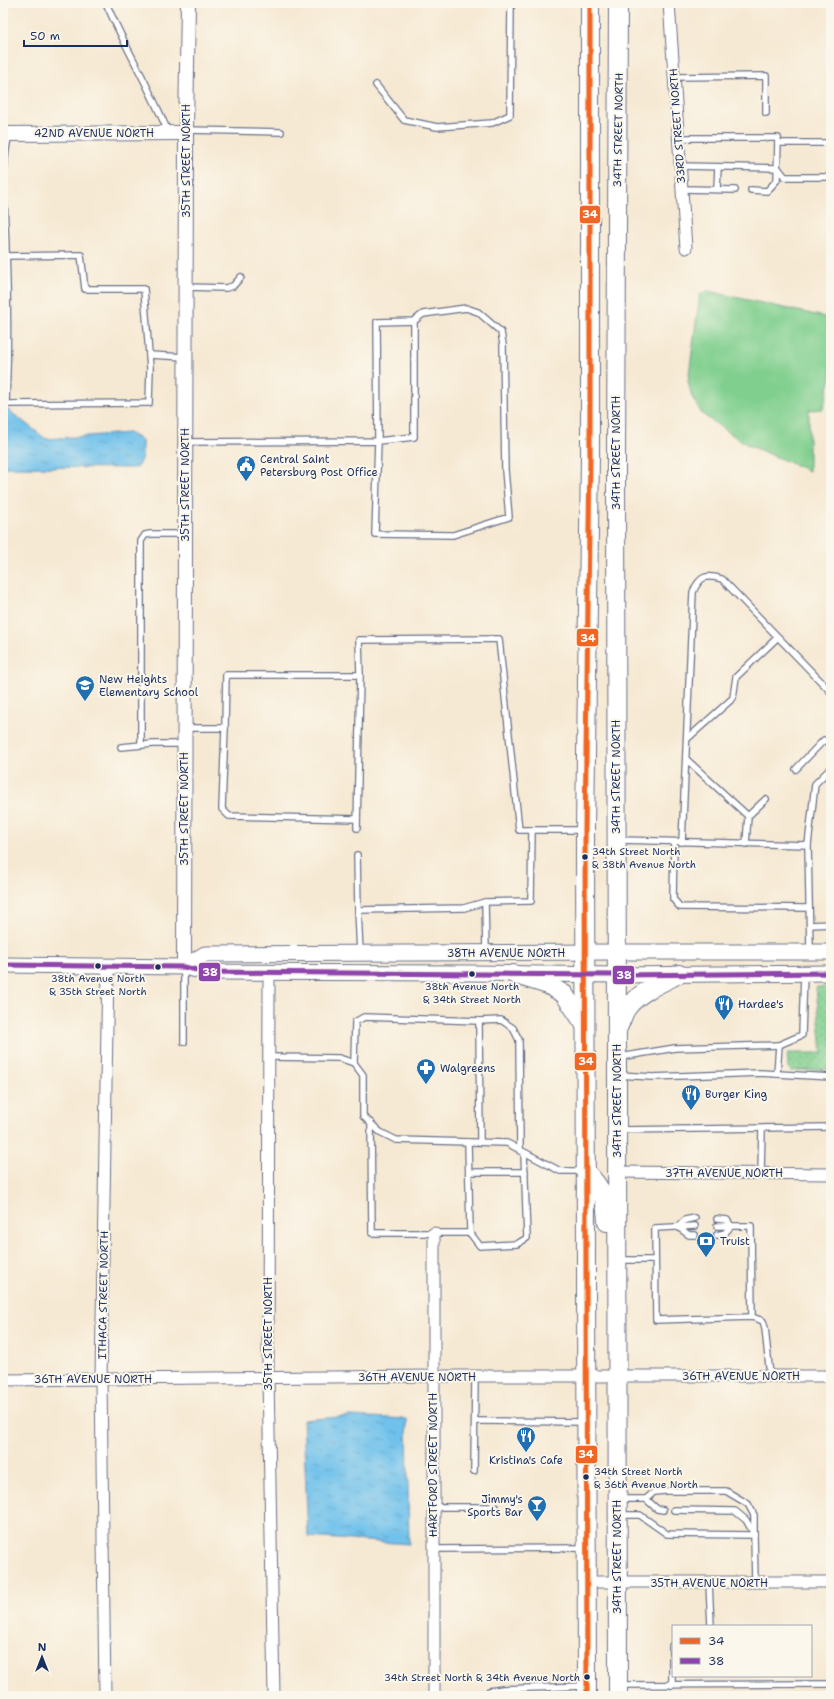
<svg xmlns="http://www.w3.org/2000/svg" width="834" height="1699" font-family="'Shantell Sans',sans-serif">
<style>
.green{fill:#80cf8e;stroke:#4e7f76}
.park{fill:url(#park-dots);stroke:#4e7f76}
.water{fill:url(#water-ripples);stroke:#4578a4}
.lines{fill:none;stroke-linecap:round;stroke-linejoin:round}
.service-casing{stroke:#687087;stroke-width:8}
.minor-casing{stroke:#687087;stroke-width:13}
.tertiary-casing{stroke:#687087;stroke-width:16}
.secondary-casing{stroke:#687087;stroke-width:17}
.trunk-casing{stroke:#687087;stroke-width:20}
.service{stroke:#fff;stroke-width:5.5}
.minor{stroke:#fff;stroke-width:11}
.tertiary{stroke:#fff;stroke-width:14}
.secondary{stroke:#fff;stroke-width:15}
.trunk{stroke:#fff;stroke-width:18}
.bus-1-casing{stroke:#fbf7ec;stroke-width:8}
.bus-2-casing{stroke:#fbf7ec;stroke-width:8}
.bus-1{stroke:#f26522;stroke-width:5}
.bus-2{stroke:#8e44ad;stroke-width:5}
.bus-dot{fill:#1b2f5e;stroke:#fbf7ec;stroke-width:1.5}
.labels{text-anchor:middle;stroke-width:4;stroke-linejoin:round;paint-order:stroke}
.bus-label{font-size:10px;fill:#1b2f5e;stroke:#fbf7ec;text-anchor:start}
.street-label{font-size:11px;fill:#1b2f5e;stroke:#fbf7ec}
.poi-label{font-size:11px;fill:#1b2f5e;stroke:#fbf7ec;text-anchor:start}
.line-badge{stroke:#fbf7ec;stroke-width:1.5}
.badge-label{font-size:11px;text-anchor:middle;font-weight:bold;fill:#fff}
</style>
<defs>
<pattern id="park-dots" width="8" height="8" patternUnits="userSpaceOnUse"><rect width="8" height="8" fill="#80cf8e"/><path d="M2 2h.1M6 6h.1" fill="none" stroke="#68a877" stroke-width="1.8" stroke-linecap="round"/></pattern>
<pattern id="water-ripples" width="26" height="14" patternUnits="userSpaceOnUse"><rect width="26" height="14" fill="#6fc1eb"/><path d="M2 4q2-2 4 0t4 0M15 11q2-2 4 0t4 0" fill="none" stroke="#5a9dc2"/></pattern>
</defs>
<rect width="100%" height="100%" fill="#fbf7ec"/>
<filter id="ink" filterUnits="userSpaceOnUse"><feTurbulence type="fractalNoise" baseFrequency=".025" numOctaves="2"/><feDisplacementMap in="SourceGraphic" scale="8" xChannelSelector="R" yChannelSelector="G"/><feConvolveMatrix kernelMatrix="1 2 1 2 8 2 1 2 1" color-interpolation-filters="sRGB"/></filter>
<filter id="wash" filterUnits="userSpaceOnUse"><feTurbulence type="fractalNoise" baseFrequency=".012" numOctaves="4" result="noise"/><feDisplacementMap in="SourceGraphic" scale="16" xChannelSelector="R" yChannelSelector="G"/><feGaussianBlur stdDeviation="0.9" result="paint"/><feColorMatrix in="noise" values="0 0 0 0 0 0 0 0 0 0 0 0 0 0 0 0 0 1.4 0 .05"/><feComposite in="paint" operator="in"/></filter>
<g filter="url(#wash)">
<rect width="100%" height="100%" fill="#f6e9d3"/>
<path class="green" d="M708,291L825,317L831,323V377L823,409L809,410V471L746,444L702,414L692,397L688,381L700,294Z"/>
<path class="park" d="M816,987H831V1069L791,1071L788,1068L787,1053H822Z"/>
<g class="water">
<path d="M3,406L46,439L129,433L142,440V457L137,468L3,467Z"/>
<path d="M351,1416L407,1419L409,1544L308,1537L303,1420Z"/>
</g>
</g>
<g filter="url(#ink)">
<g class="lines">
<g class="service-casing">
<g id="service">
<path d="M106,3C125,47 150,88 168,132"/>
<path d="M674,77L766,76V113"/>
<path d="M376,85L404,120L437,127L492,123L510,115L511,3"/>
<path d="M186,130L281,132"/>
<path d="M678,138H778L777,180L767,191L751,190"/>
<path d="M778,143H831"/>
<path d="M680,166L778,168L785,177H831"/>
<path d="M682,189L735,190"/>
<path d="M717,189L718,167"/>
<path d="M186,287L226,288L233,286L241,277"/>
<path d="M149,355L185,357"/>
<path d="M6,404L149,403L150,368L144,289H85L81,255L6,256"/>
<path d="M3,409L6,404C8,353 8,301 6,249C5,211 0,171 9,134"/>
<path d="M185,442L378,441L377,322L414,321L423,314L466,308L478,312L501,332L503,345L505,470L509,517L453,535L375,534L378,441L414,437V321"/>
<path d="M185,728H225L226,675H360L359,640L499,639L519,830H582"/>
<path d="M225,728L222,809L229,816L357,819"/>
<path d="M687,739L733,698L736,677L778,637"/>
<path d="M141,744V541L145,535L150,534H184"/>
<path d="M121,747L153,744H184"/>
<path d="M686,759L748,816L746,844"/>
<path d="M796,769L824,740L831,743"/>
<path d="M748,816L766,799"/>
<path d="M357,828L360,675"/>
<path d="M620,840L808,845L810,950"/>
<path d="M674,842L673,899L680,907L809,908"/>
<path d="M682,842L693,592C700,576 706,574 722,579L831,692"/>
<path d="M808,845L815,784L831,768"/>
<path d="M357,855L358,910"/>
<path d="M485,902L486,952"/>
<path d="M810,925L831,924"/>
<path d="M360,953L358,910L464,908L485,902L531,901L532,830"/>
<path d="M184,969V1042"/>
<path d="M479,1021L480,1142"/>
<path d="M269,1057L339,1058L354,1063L363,1075V1116L380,1132L396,1140L507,1143L560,1171H584"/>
<path d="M620,1057L675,1048L779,1045"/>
<path d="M354,1063L355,1022L364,1017L479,1021L501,1020L513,1028L519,1040L520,1151"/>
<path d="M777,1074L779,1045L802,1035L804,973"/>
<path d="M619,1075L652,1077L760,1073L831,1077"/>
<path d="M371,1123L372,1233H470L468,1142"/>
<path d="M619,1130L831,1127"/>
<path d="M469,1172H525"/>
<path d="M761,1173L762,1129"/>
<path d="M695,1218L685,1220L678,1227L689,1235H695"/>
<path d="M695,1226L655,1228L656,1320L752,1317L763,1321L765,1328L770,1376"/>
<path d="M717,1226H751L752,1317"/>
<path d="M470,1233L480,1246L517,1244L527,1238L524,1153"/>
<path d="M717,1235L725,1233L731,1226L727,1220L717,1219"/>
<path d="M619,1260H655"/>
<path d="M475,1421L585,1422"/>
<path d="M474,1471L475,1376"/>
<path d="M620,1499H646L657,1509L663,1510"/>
<path d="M646,1499L654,1492L665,1491H726L748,1504L754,1515V1535"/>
<path d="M434,1507H496"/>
<path d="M674,1510L735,1511L746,1520L754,1534"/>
<path d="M620,1515H640L667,1534L754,1535L755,1582"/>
<path d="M434,1549L585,1548"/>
<path d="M709,1583L711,1626"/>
<path d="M620,1685L831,1684"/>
<path d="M672,1685V1646H673"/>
<path d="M486,1696L489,1691L503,1689L584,1686"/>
</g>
</g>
<g class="minor-casing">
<g id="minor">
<path d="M669,3L686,248"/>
<path d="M269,972L268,1378L274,1696"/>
<path d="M617,1172L831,1174"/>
<path d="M434,1233V1696"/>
<path d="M3,1380L433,1376H831"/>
<path d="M587,1582H831"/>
<path d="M105,1696L101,1379L108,967"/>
</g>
</g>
<g class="tertiary-casing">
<g id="tertiary">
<path d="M3,134L186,133"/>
<path d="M184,967L186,130L188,3"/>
</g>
</g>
<g class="secondary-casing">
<g id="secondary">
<path d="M3,965L184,967L205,972L470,973L617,975L831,973"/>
<path d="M184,967L205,954L616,952H831"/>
</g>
</g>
<g class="trunk-casing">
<g id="trunk">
<path d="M513,974L548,985L564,994L585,1025"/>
<path d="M618,1028C621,1022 623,1014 627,1008C639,992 661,983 679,974"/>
<path d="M586,1172C603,1188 606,1200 607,1222"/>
<path d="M587,1696L585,830L590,456V3"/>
<path d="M618,1696L616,460L618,3"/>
</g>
</g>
<use href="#service" class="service"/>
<use href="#minor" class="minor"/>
<use href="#tertiary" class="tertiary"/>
<use href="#secondary" class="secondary"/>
<use href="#trunk" class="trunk"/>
<g class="bus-1-casing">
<path id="bus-1" d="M587,1696L585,830L590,456V3"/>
</g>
<g class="bus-2-casing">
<path id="bus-2" d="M3,965L184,967L205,972L617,975L831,973"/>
</g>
<use href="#bus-1" class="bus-1"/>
<use href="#bus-2" class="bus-2"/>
</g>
</g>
<defs>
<g id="civic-pin" transform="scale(1)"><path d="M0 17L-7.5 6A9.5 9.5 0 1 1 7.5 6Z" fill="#1f6fb2" stroke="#fbf7ec"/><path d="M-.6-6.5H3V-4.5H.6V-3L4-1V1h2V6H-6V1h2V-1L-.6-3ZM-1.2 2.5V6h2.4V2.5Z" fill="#fff"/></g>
<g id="school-pin" transform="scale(1)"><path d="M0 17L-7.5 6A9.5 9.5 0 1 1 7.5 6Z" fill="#1f6fb2" stroke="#fbf7ec"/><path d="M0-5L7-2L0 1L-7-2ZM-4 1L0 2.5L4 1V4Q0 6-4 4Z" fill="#fff"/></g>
<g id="restaurant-pin" transform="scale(1)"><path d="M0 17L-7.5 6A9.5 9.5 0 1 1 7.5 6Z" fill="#1f6fb2" stroke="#fbf7ec"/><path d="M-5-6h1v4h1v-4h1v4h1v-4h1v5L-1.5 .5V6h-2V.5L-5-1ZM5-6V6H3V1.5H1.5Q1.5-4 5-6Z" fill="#fff"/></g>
<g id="pharmacy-pin" transform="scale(1)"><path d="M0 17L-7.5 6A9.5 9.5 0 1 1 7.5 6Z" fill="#1f6fb2" stroke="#fbf7ec"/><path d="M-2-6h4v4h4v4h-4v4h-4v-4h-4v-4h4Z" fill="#fff"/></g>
<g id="bank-pin" transform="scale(1)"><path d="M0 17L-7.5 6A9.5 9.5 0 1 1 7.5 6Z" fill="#1f6fb2" stroke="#fbf7ec"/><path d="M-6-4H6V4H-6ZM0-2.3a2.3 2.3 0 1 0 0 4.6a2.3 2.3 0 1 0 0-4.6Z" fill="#fff"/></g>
<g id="bar-pin" transform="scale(1)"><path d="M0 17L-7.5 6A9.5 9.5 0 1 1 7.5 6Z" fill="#1f6fb2" stroke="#fbf7ec"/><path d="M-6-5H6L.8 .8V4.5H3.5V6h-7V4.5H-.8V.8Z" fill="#fff"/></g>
</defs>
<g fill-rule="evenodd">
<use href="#civic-pin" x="246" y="465"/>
<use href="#school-pin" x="85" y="685"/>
<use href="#restaurant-pin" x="724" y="1004"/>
<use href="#pharmacy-pin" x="426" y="1068"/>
<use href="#restaurant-pin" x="691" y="1094"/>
<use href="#bank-pin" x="706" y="1241"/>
<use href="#restaurant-pin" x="526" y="1436"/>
<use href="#bar-pin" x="537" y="1505"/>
</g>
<g class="bus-dot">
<circle cx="585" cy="857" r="3.5"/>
<circle cx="98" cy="966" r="3.5"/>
<circle cx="158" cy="967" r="3.5"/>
<circle cx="472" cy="974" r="3.5"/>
<circle cx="586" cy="1477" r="3.5"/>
<circle cx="587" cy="1677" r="3.5"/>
</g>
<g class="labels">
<g class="bus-label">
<text x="592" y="855">34th Street North<tspan x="592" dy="13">&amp; 38th Avenue North</tspan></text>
<text x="98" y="982" text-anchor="middle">38th Avenue North<tspan x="98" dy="13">&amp; 35th Street North</tspan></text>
<text x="472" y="990" text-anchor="middle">38th Avenue North<tspan x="472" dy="13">&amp; 34th Street North</tspan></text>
<text x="594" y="1475">34th Street North<tspan x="594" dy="13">&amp; 36th Avenue North</tspan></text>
<text x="580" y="1681" text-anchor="end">34th Street North &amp; 34th Avenue North</text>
</g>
<g class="street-label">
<text transform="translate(677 126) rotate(-94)" y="4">33RD STREET NORTH</text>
<text transform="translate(618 130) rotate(-89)" y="4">34TH STREET NORTH</text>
<text x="94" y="137">42ND AVENUE NORTH</text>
<text transform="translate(186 161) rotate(-90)" y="4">35TH STREET NORTH</text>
<text transform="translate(616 453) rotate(-90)" y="4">34TH STREET NORTH</text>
<text transform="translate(185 485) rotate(-90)" y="4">35TH STREET NORTH</text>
<text transform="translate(616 777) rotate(-90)" y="4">34TH STREET NORTH</text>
<text transform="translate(184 809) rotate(-90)" y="4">35TH STREET NORTH</text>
<text x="506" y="957">38TH AVENUE NORTH</text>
<text transform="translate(617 1101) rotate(-90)" y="4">34TH STREET NORTH</text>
<text x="724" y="1177">37TH AVENUE NORTH</text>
<text transform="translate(103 1295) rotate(-89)" y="4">ITHACA STREET NORTH</text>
<text transform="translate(268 1334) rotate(-90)" y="4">35TH STREET NORTH</text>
<text x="741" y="1380">36TH AVENUE NORTH</text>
<text x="417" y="1381">36TH AVENUE NORTH</text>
<text x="93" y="1383">36TH AVENUE NORTH</text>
<text transform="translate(433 1465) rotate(-90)" y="4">HARTFORD STREET NORTH</text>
<text transform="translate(617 1557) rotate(-90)" y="4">34TH STREET NORTH</text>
<text x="709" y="1587">35TH AVENUE NORTH</text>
</g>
<g class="poi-label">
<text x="260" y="463">Central Saint<tspan x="260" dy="13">Petersburg Post Office</tspan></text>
<text x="99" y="683">New Heights<tspan x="99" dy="13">Elementary School</tspan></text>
<text x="738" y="1008">Hardee's</text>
<text x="440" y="1072">Walgreens</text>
<text x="705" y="1098">Burger King</text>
<text x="720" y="1245">Truist</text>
<text x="526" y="1464" text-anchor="middle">Kristina's Cafe</text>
<text x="523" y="1503" text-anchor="end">Jimmy's<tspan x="523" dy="13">Sports Bar</tspan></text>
</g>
</g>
<g class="line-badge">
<rect x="579" y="205" width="22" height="19" rx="4" fill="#f26522"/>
<rect x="576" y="628" width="23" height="19" rx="4" fill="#f26522"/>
<rect x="198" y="962" width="23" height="20" rx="4" fill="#8e44ad"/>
<rect x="612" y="965" width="23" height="20" rx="4" fill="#8e44ad"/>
<rect x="574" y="1052" width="23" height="19" rx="4" fill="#f26522"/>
<rect x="575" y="1445" width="23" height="19" rx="4" fill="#f26522"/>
</g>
<g class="badge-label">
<text x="590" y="218">34</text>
<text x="588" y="642">34</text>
<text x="210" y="976">38</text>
<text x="624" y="979">38</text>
<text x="586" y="1065">34</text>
<text x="586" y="1458">34</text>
</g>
<rect width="834" height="1699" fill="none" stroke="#fbf7ec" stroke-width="16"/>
<rect x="672" y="1625" width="140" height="52" fill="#fbf7ec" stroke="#a1a7b3"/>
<rect x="680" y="1638" width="20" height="6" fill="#f26522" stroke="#a1a7b3"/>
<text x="708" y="1645" font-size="12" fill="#1b2f5e">34</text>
<rect x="680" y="1658" width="20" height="6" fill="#8e44ad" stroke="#a1a7b3"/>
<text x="708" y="1665" font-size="12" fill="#1b2f5e">38</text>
<g transform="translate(42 1657)" stroke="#fbf7ec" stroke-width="3" paint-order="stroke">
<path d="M0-3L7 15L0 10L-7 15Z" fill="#1b2f5e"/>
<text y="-6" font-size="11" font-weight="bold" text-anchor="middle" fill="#1b2f5e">N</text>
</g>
<path d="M24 40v6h103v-6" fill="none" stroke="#1b2f5e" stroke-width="2"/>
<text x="30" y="40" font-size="12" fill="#1b2f5e" stroke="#fbf7ec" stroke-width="3" paint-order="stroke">50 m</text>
</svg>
